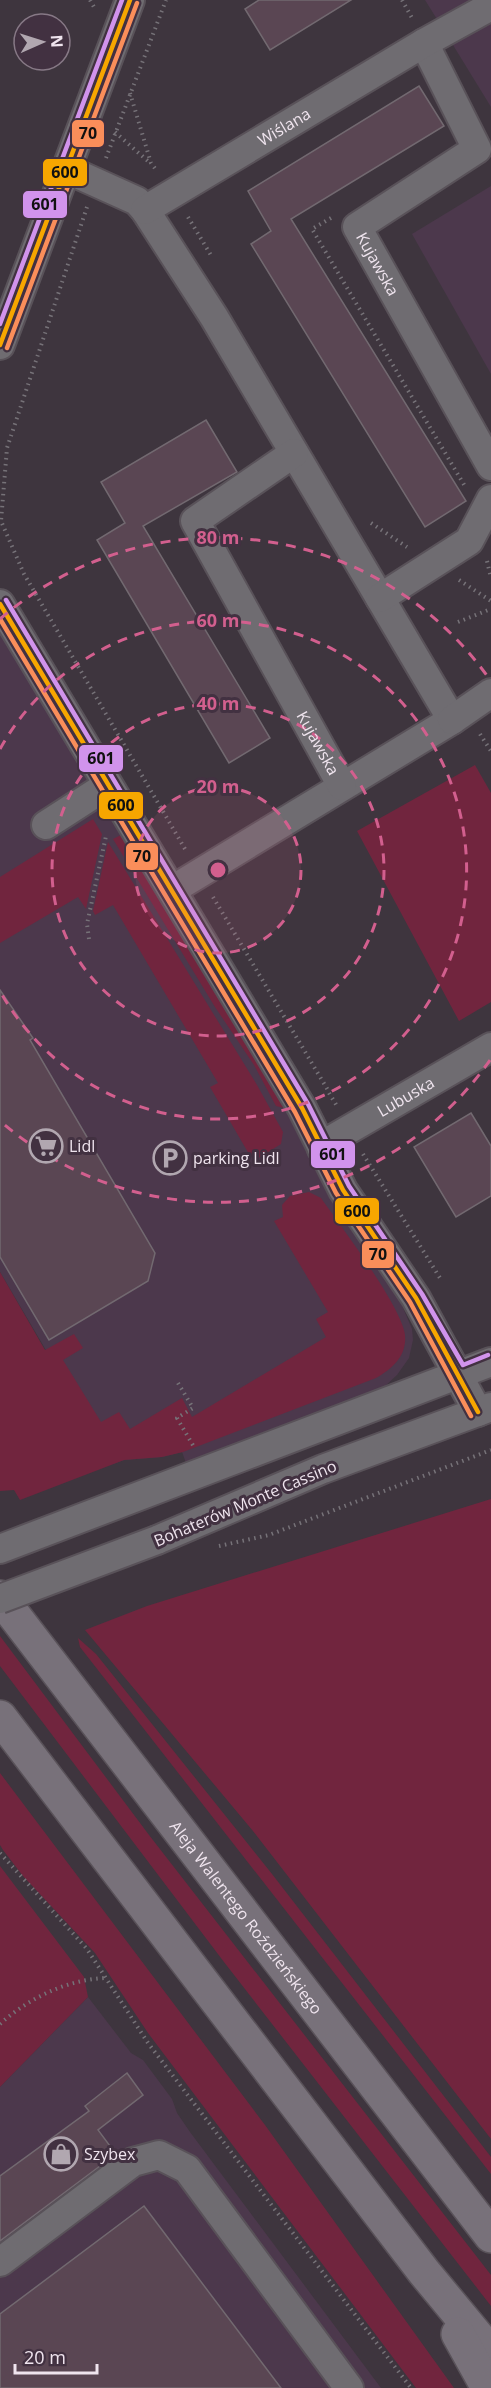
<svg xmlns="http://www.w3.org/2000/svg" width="491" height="2388" font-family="'Open Sans',sans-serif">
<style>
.built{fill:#4c384c}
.green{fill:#71253e}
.building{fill:#5a4653;stroke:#726970;stroke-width:1.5}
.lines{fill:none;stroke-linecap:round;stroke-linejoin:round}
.minor-casing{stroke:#595259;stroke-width:32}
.highway-casing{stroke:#595259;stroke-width:36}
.path{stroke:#767278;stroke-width:4;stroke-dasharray:1.5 4.5;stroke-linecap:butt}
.minor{stroke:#6f6c71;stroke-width:28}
.highway{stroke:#78717a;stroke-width:33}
.minor-bridge-casing{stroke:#595259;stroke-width:32;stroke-linecap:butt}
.minor-bridge{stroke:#6f6c71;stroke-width:28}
.bus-1-casing{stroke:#423141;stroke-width:9}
.bus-2-casing{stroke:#423141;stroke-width:9}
.bus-3-casing{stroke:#423141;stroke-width:9}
.bus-1{stroke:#f7a600;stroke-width:4.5}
.bus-2{stroke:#fa8e5a;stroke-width:4.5}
.bus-3{stroke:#d193ec;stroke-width:4.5}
.ring{fill:none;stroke:#d25f8e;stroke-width:3;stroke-dasharray:10 8}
.labels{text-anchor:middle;stroke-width:6;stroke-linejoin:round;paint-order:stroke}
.street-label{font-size:16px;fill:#efe4ee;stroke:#423141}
.poi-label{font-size:16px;fill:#efe4ee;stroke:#423141;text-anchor:start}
.centre{fill:#d25f8e;stroke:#423141;stroke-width:3}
.ring-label{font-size:18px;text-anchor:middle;font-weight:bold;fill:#d25f8e;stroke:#423141;stroke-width:6;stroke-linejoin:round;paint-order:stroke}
.line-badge{stroke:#423141;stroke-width:2}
.pale-badge-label{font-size:16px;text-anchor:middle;font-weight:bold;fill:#111}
</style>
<rect width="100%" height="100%" fill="#3e353e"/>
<g class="built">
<path d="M425,0H491V107L445,32Z"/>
<path d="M491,186V374L412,234Z"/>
<path d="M0,632L293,1123L330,1198L401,1303L412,1329L413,1340L409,1358L397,1375L384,1387L186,1463L182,1452L162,1457L124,1460L113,1464L0,1272Z"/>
<path d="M88,1997L131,2053L143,2060L172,2099L177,2113L190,2132L381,2388H0V2087Z"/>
</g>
<g class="green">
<path d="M475,765L491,793V1002L459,1021L357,831Z"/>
<path d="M93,819L102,834L86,909L78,897L0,943V877Z"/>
<path d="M121,835L284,1108L276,1106L254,1065L215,1007L113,839Z"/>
<path d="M108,842L257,1085L283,1132L281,1144L257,1159L249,1154L210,1087L218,1083L113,905L95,915L93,911Z"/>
<path d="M309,1192L321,1198C340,1225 402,1307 405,1335C407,1356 392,1369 376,1378L183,1452L162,1457L124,1460L20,1500L14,1490L0,1491V1272L45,1350L74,1334L83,1348L63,1360L101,1422L119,1412L130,1429L182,1398L192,1417L326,1337L316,1319L328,1312L274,1221L283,1217L282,1205L290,1196Z"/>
<path d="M491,1499V2139L253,1831L85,1630L147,1606Z"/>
<path d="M0,1636L149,1835L491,2275V2306L224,1962L0,1666Z"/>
<path d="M78,1638L96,1654L272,1874L491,2157V2174L80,1647Z"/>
<path d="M0,1773L265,2125L454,2388H416L148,2033L95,1953L23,1876L3,1850L0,1845Z"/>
<path d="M0,1866L84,1977L88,1997L0,2087Z"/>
</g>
<g class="building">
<path d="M259,0H351L270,50L245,9Z"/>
<path d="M419,86L444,126L291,219L466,501L425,527L251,244L271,231L248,191Z"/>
<path d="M206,420L237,472L143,526L270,738L229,763L97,540L125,523L101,482Z"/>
<path d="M0,990L33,1038L30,1040L155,1253L148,1281L49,1340L0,1257Z"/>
<path d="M471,1113L491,1146V1196L456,1217L414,1147Z"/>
<path d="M127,2073L143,2095L98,2130L116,2154L0,2241V2176L89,2111L85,2106Z"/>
<path d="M144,2206L281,2388H0V2314Z"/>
</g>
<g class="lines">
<g class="minor-casing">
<g id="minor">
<path id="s1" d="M424,43L477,149L357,227L491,466"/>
<path d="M66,169L137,201L145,210L214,317L452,720L172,890"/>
<path id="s2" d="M145,210L424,43L491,6"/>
<path d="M0,345L130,0"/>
<path id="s3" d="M294,453L195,521L342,786"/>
<path d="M380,598L469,541L491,499"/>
<path d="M0,604L302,1108L343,1190L416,1298L478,1412"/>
<path d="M452,720L491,693"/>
<path d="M46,825L108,785"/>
<path id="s4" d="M322,1149L336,1137L491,1047"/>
<path d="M157,1540L323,1469L491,1407"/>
<path d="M0,1549L491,1362"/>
<path d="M0,2262L133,2162L159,2155L187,2169L349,2388"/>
</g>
</g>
<g class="highway-casing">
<g id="highway">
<path id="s5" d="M0,1597L491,2236"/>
<path d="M0,1717L424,2272L491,2353"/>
<path d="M458,2334L488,2388"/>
</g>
</g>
<g class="path">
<path d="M90,0L94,7"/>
<path d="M402,0L412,18"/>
<path d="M130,93L151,163L157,171"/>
<path d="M115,132L150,163"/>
<path d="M106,158L166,0"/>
<path d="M87,207L7,448L1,521L24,574L185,849"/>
<path d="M188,217L212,257"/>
<path d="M331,218L312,229L466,488"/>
<path d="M371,523L407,547"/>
<path d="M487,561L491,578"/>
<path d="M459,580L491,601"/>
<path d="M458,622L491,609"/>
<path d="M480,734L491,751"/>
<path d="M213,897L329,1092"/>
<path d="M89,939L87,924L106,836"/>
<path d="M329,1093L337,1106"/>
<path d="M363,1154L440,1278"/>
<path d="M178,1383L193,1408L177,1418L194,1447"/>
<path d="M219,1546L269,1535L491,1450"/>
<path d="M0,1853L87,1949L148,2043L411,2388"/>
<path d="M0,2024C29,1998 66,1980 105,1978"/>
</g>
<use href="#minor" class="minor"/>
<use href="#highway" class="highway"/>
<g class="minor-bridge-casing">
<path id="minor-bridge" d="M0,1599L157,1540"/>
</g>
<use href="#minor-bridge" class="minor-bridge"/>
<g class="bus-1-casing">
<g id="bus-1">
<path d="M0,345L130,0"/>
<path d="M0,604L302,1108L343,1190L416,1298L478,1412"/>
</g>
</g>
<g class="bus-2-casing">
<g id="bus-2">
<path d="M7,348L137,3"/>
<path d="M0,619L295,1112L336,1193L410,1302L471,1416"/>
</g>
</g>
<g class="bus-3-casing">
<g id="bus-3">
<path d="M0,324L122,0"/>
<path d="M6,600L308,1104L349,1186L422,1294L463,1365L488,1355"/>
</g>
</g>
<use href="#bus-1" class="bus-1"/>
<use href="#bus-2" class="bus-2"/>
<use href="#bus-3" class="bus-3"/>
</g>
<circle cx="218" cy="870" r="83" fill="#d25f8e" fill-opacity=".12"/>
<g class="ring">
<circle cx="218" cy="870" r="83"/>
<circle cx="218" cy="870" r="166"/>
<path d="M0 749A249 249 0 1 1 0 991"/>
<path d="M490 1060A332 332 0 0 1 0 1121M0 619A332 332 0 0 1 490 680"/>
</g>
<defs>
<g id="supermarket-ring" transform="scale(1.725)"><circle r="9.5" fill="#423141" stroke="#b1a7b0" stroke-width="1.5"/><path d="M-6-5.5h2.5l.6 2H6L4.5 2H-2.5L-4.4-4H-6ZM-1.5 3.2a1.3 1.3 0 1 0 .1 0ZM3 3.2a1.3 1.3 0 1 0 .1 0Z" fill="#b1a7b0"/></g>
<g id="parking-ring" transform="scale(1.725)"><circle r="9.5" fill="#423141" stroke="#b1a7b0" stroke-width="1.5"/><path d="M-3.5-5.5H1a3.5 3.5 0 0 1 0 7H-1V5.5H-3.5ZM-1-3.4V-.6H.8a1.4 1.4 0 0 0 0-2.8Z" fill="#b1a7b0"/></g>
<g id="shop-ring" transform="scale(1.725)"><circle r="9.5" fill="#423141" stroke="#b1a7b0" stroke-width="1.5"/><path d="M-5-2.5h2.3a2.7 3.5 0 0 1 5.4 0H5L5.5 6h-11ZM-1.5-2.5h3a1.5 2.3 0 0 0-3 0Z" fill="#b1a7b0"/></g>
</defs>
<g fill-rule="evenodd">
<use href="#supermarket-ring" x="46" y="1146"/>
<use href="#parking-ring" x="170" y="1158"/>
<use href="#shop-ring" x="61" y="2154"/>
</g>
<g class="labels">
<g class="street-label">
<text dy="6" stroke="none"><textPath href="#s2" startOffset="162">Wiślana</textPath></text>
<text dy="6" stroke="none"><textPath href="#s1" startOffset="304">Kujawska</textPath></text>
<text dy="6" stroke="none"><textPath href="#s3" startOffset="374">Kujawska</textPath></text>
<text dy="6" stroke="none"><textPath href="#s4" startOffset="99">Lubuska</textPath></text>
<text transform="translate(245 1503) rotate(-23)" y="6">Bohaterów Monte Cassino</text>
<text dy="6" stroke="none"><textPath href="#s5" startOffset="404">Aleja Walentego Roździeńskiego</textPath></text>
</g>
<g class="poi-label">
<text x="69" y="1152">Lidl</text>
<text x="193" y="1164">parking Lidl</text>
<text x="84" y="2160">Szybex</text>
</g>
</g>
<circle cx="218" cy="870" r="9" class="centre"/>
<g class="ring-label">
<text x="218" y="544">80 m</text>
<text x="218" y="627">60 m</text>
<text x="218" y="710">40 m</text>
<text x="218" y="793">20 m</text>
</g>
<g class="line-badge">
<rect x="71" y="119" width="34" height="29" rx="6" fill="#fa8e5a"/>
<rect x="42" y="158" width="46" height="29" rx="6" fill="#f7a600"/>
<rect x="22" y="190" width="46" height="29" rx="6" fill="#d193ec"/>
<rect x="78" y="744" width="46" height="29" rx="6" fill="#d193ec"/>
<rect x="98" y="791" width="46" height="29" rx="6" fill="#f7a600"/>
<rect x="125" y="842" width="34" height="29" rx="6" fill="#fa8e5a"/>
<rect x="310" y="1140" width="46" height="29" rx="6" fill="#d193ec"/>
<rect x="334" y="1197" width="46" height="28" rx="6" fill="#f7a600"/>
<rect x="361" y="1240" width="34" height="29" rx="6" fill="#fa8e5a"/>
</g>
<g class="pale-badge-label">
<text x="88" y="139">70</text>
<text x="65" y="178">600</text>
<text x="45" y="210">601</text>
<text x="101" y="764">601</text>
<text x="121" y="811">600</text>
<text x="142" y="862">70</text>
<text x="333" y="1160">601</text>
<text x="357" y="1217">600</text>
<text x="378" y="1260">70</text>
</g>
<g transform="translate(42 42) rotate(87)"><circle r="28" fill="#423141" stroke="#877986" stroke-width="1.5"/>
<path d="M0-4.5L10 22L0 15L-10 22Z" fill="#b1a7b0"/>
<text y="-9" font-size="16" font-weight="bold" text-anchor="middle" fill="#efe4ee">N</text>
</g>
<path d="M15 2364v9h82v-9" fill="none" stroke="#efe4ee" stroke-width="3"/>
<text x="24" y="2364" font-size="18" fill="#efe4ee" stroke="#423141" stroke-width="4.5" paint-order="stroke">20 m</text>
</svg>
